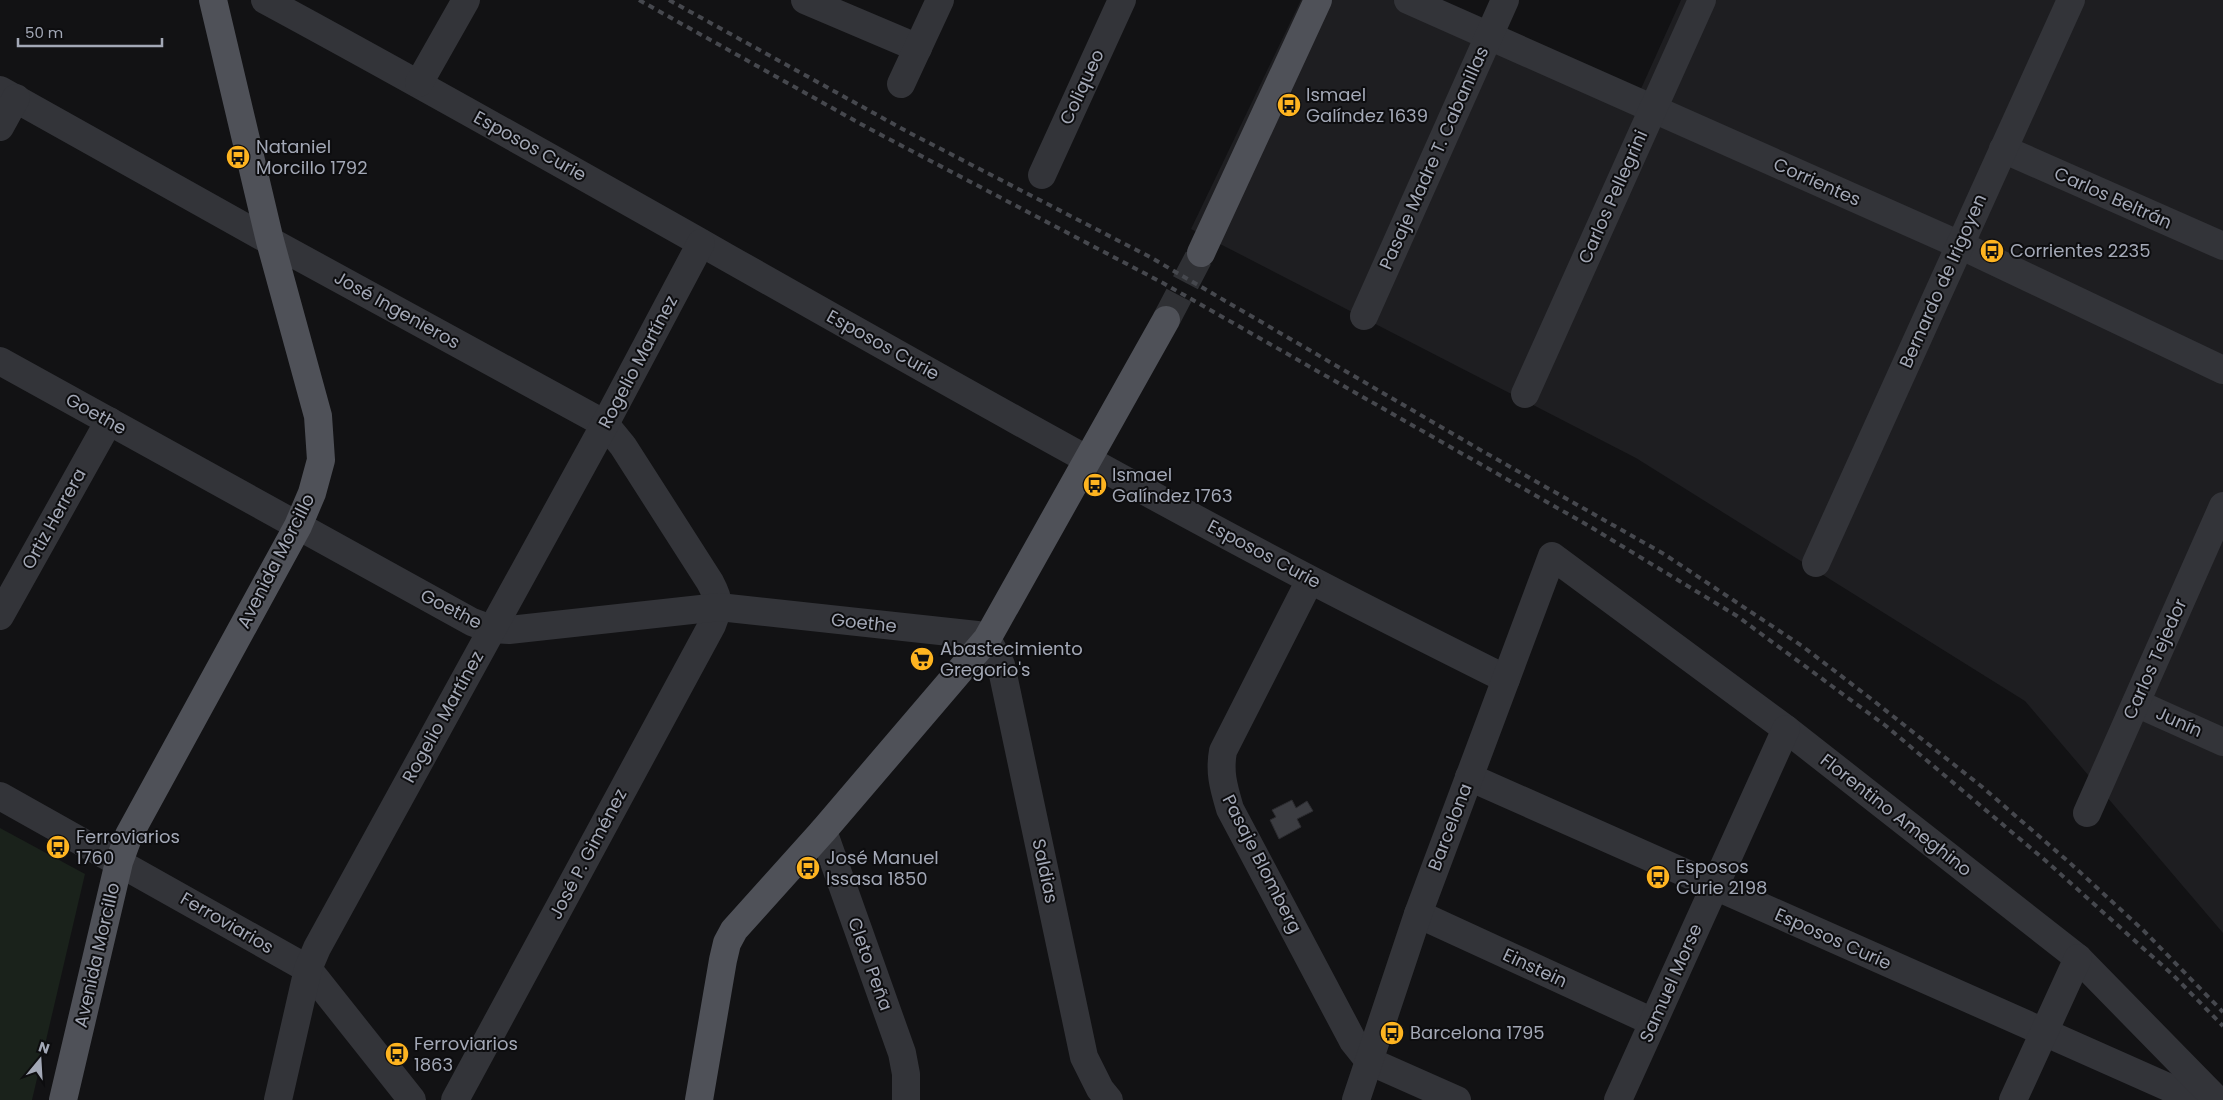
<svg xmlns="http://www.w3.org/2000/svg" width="2223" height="1100" font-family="Poppins,sans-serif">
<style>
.built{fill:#1e1e21}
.green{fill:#1a221b}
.building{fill:#3c3d42;stroke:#2c2c30}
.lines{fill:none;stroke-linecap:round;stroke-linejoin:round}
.major-tunnel{stroke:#2f3034;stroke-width:28;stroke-dasharray:28 14;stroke-linecap:butt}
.minor{stroke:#333439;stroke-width:28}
.major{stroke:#4f5158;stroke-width:28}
.rail{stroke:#46484e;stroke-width:4;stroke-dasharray:6 5;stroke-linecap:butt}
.labels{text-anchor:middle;stroke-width:4;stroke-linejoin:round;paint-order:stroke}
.street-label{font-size:18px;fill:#a3a8b6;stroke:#0d0d0f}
.poi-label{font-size:18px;fill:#a3a8b6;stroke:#0d0d0f;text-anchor:start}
</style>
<rect width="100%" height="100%" fill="#121214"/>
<path class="built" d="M1301,0H1438L1640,91L1681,0H2223V933L2025,701L1636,458L1191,229Z"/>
<path class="green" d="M0,828L85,874L32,1100H0Z"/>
<path class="building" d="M1292,800L1296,808L1307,801L1313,811L1297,819L1301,827L1279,839L1270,820L1276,817L1272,810Z"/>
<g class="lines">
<path class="major-tunnel" d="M1166,320L1201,253"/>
<g class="minor">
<path d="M265,0C615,189 957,394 1309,579C1374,613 1440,646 1506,679"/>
<path d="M805,0L918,48"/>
<path d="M1408,0L1960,245L2223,370"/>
<path d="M419,83L466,0"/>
<path d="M901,84L940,0"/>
<path d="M0,90L270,241L605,424L623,446L710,582C720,601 720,605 712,625L455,1100"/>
<path d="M0,127L16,98"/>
<path d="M2003,149L2223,246"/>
<path d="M1042,175L1122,0"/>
<path d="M1364,316L1505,0"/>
<path d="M0,361L472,622L491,629L509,630L719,607L977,635L987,639L1001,665L1084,1057L1100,1089L1109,1100"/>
<path d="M1525,394L1702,0"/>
<path d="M1816,563L2071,0"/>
<path d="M1310,580L1223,751C1219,773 1224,788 1230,809L1353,1041L1369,1061L1457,1100"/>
<path d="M0,616L109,421"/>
<path d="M2136,703L2223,742"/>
<path d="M1469,777L2197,1100"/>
<path d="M0,796L308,969L412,1100"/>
<path d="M2087,813L2223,506"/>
<path d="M823,831L902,1053L906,1074V1100"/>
<path d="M1418,914L1653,1022"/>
<path d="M278,1100L308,969L317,948L605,424L701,243"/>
<path d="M1356,1100L1418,914L1552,556L1786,729L2078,958L2217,1100"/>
<path d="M1618,1100L1786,729"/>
<path d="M2013,1100L2078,958"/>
</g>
<g class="major">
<path d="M1201,253L1318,0"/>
<path d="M63,1100L119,862L129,835L298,526L312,493L321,460L318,416L270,241L213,0"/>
<path d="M699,1100L723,960L727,943L734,930L823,831L987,639L1166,320"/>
</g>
<g class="rail">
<path d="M639,0L868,128L1163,283L1589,526L1737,616L1886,726L2046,861L2173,975L2223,1026"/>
<path d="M669,0L908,132L1150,257L1484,452L1664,554L1802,646L1870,698L1981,786L2070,863L2144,931L2223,1012"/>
</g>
</g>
<defs>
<g id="bus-disc" transform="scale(1.25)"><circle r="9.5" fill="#feb420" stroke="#0d0d0f"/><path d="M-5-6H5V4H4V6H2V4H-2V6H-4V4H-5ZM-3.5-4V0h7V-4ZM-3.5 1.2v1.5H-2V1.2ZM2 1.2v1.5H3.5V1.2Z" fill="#111"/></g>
<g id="supermarket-disc" transform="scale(1.25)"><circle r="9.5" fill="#feb420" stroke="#0d0d0f"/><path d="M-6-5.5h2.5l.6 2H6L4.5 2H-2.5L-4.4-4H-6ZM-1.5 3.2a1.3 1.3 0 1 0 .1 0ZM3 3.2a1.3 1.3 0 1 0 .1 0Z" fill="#111"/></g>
</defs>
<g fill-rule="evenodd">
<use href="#bus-disc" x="1289" y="105"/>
<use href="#bus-disc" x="238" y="157"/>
<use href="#bus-disc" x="1992" y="251"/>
<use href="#bus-disc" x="1095" y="485"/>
<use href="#supermarket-disc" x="922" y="659"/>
<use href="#bus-disc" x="58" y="847"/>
<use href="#bus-disc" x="808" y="868"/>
<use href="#bus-disc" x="1658" y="877"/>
<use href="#bus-disc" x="1392" y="1033"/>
<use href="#bus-disc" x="397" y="1054"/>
</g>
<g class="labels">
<g class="street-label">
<text transform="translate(1082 87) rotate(-65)" y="6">Coliqueo</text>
<text transform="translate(530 146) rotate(29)" y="6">Esposos Curie</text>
<text transform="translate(1434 158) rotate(-66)" y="6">Pasaje Madre T. Cabanillas</text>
<text transform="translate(1817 182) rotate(24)" y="6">Corrientes</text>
<text transform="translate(1613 197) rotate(-66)" y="6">Carlos Pellegrini</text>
<text transform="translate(2113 198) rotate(24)" y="6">Carlos Beltrán</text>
<text transform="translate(1943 281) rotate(-66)" y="6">Bernardo de Irigoyen</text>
<text transform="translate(397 310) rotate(29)" y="6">José Ingenieros</text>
<text transform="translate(883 345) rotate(29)" y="6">Esposos Curie</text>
<text transform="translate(638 362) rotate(-62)" y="6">Rogelio Martínez</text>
<text transform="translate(96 414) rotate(29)" y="6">Goethe</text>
<text transform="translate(54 519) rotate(-61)" y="6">Ortiz Herrera</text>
<text transform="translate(1264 554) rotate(28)" y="6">Esposos Curie</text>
<text transform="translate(276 561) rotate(-63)" y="6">Avenida Morcillo</text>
<text transform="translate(451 609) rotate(27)" y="6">Goethe</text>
<text transform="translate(864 623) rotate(6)" y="6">Goethe</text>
<text transform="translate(2155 659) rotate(-66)" y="6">Carlos Tejedor</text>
<text transform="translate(443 717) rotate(-61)" y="6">Rogelio Martínez</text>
<text transform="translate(2179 722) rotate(24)" y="6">Junín</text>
<text transform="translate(1896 815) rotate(38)" y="6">Florentino Ameghino</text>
<text transform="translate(1450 827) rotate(-69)" y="6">Barcelona</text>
<text transform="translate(588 854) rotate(-62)" y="6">José P. Giménez</text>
<text transform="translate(1262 864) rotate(63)" y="6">Pasaje Blomberg</text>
<text transform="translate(1045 871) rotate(78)" y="6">Saldias</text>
<text transform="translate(227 923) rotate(30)" y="6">Ferroviarios</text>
<text transform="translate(1833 939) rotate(24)" y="6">Esposos Curie</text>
<text transform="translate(97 955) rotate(-77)" y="6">Avenida Morcillo</text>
<text transform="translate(870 964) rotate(70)" y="6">Cleto Peña</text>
<text transform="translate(1535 968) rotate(25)" y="6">Einstein</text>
<text transform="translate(1671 983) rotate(-66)" y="6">Samuel Morse</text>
</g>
<g class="poi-label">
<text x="1306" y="101">Ismael<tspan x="1306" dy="21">Galíndez 1639</tspan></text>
<text x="256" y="153">Nataniel<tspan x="256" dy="21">Morcillo 1792</tspan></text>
<text x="2010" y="257">Corrientes 2235</text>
<text x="1112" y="481">Ismael<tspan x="1112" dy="21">Galíndez 1763</tspan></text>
<text x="940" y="655">Abastecimiento<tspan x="940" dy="21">Gregorio's</tspan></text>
<text x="76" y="843">Ferroviarios<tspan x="76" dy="21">1760</tspan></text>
<text x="826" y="864">José Manuel<tspan x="826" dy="21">Issasa 1850</tspan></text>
<text x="1676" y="873">Esposos<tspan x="1676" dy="21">Curie 2198</tspan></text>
<text x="1410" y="1039">Barcelona 1795</text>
<text x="414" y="1050">Ferroviarios<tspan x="414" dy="21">1863</tspan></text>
</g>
</g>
<g transform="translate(40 1060) rotate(18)" stroke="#0d0d0f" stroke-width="4" paint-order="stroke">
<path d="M0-4L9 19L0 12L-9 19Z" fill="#a3a8b6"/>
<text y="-8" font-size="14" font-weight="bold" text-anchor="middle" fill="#a3a8b6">N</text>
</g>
<path d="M18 38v8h144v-8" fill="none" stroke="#a3a8b6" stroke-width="2.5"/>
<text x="25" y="38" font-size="15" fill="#a3a8b6" stroke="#0d0d0f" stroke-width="4" paint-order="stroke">50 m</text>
</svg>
